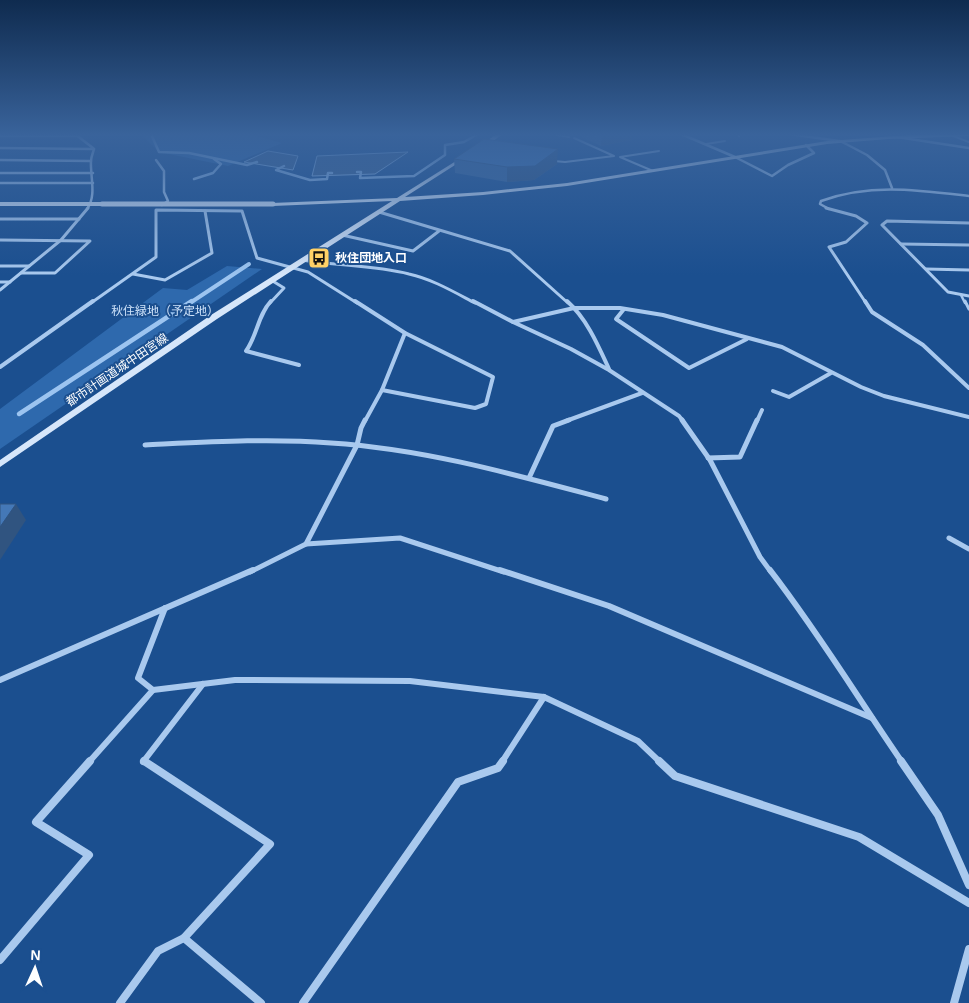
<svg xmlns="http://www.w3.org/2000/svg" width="969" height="1003" font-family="Helvetica,'Noto Sans JP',sans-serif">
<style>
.green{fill:#2e69ad}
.water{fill:#3c6290;stroke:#9cc4f0}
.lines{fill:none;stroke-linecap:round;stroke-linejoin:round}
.stream-far2{stroke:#9cc4f0;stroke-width:2.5}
.stream-far1{stroke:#9cc4f0;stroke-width:4}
.stream{stroke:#9cc4f0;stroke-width:4.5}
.lane-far2{stroke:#a9c9ee;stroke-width:2}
.lane-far1{stroke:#a9c9ee;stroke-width:2.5}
.lane{stroke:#a9c9ee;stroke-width:3}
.street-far5{stroke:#a9c9ee;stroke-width:2.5}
.street-far4{stroke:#a9c9ee;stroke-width:3}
.street-far3{stroke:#a9c9ee;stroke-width:4}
.street-far2{stroke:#a9c9ee;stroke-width:5}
.street-far1{stroke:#a9c9ee;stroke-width:6}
.street{stroke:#a9c9ee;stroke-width:8}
.secondary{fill:#d6e6fa;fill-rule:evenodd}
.secondary-bridge{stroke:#d6e6fa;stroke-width:5}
.wall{fill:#3a679d}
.shaded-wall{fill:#305480}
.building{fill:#4478b7;stroke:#305480}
.labels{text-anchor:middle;stroke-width:4;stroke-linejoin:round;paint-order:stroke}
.far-poi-label{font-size:12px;font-weight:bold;fill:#fff;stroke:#1b4f8f;text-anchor:start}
.far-park-label{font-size:12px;fill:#cfe3fa;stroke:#1b4f8f}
.far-street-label{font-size:12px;fill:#fff;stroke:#1b4f8f}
</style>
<rect width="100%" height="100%" fill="#1b4f8f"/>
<g class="green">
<path d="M141,134H249L282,143L228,166L159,152Z"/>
<path d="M227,266L262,269L0,449V409L163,288L187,290Z"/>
</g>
<g class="water">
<path d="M268,151L298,156L293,170L244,162Z"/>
<path d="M408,152L375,174L312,176L317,156Z"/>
</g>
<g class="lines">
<g class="stream-far2">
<path d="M151,134L159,152L189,153L247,165L257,162"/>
<path d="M284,166L276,170L310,180L327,179L328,173H332"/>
<path d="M357,172H361L360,178L414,176L445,155V145L464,142L478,134"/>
<path d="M194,179L213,173L221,164L214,159"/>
</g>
<path class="stream-far1" d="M190,303L249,264"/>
<path class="stream" d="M19,414L192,301"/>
<g class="lane-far2">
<path d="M551,134L569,137"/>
<path d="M951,135L969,142"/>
<path d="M706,144L725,141"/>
<path d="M554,161L565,162L614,156L574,138"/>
<path d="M653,171L620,157L659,151"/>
</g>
<path class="lane-far1" d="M961,295L965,303"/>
<path class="lane" d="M965,301L969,309"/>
<g class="street-far5">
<path d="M75,134L93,148"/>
<path d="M681,134L735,157L772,176L788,165L814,153L806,145"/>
<path d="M739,134V136"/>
<path d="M788,134L840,141L848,145L867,155L885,170L892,188"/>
<path d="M0,136H77"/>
<path d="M897,137L969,148"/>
<path d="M0,148L94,149"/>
<path d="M0,160L91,161"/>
<path d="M156,160L164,171V192L168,201L162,205"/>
<path d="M0,173H93"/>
<path d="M0,183H93"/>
<path d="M87,209C97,196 90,176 91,161C91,157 93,153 94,149"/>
<path d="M829,209L820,204L821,201C870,183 918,190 969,196"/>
</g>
<g class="street-far4">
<path d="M826,208L856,216L867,223L846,242L829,247L866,303"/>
<path d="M379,212L510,251L568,303"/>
<path d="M0,219H79"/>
<path d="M969,223L887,221L882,225L948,292L969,296"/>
<path d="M342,235L413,251L439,231"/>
<path d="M0,240L90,241L55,273H21"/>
<path d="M901,244L969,245"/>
<path d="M302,260C337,266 374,265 409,274C432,279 454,292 475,303"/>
<path d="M0,266H29"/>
<path d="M926,269L969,270"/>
<path d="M133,274L165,280L212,253L205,211"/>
<path d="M0,282H10"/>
<path d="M0,290L61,240L88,208"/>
<path d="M91,303L156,257V210L242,211L257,258L308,272L357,303"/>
<path d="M270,303L284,288L271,280"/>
</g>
<g class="street-far3">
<path d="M271,301C258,315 257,336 246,351L299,365"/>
<path d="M355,301L405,333L493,377L486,404L475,408L382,390"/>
<path d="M473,301L513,322"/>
<path d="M567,301C587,319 598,345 609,369"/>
<path d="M865,301L872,312L923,345L969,388"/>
<path d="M624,309L616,319L689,368L747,339"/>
<path d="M0,367L93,301"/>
<path d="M773,391L789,397L831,373"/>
<path d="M365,421L382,390L405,333"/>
<path d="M566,421L642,393"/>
<path d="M683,421L679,416L609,370L571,349L513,322L574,308H620L663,315L782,347L861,387L884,396L969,417"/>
<path d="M757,421L762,410"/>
</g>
<g class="street-far2">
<path d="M682,420L710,460L760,557L771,572"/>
<path d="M145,445C207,442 269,438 331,443C425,449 516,475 606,499"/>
<path d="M708,458L740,457L757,420"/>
<path d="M529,478L553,426L569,420"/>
<path d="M949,538L969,549"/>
<path d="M306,544L357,445L361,428L365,420"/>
<path d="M250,572L306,544L400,538L504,572"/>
</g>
<g class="street-far1">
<path d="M500,570L609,606L872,718"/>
<path d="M770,570C818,632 858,698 902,762"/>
<path d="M0,680L253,570"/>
<path d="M153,690L235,680L410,681L544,697L638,741L660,762"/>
<path d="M89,762L153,690L138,678L165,608"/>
<path d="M143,762L203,684"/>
<path d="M502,762L544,697"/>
</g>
<g class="street">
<path d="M144,761L270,844L184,938L261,1003"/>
<path d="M659,761L675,776L859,837L969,903"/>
<path d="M901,761L938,815L969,885"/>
<path d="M0,960L89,855L36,822L90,761"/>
<path d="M120,1003L158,951L184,938"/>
<path d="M303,1003L458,782L498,768L503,761"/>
<path d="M954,1003L969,949"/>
</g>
<g class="secondary">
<path d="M497,134H503L483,148H479V146Z"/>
<path d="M969,134V136L888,139L827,144L567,186L483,195L400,201L217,319L0,467V460L211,315L392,201L273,206L270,204L271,203L397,198L464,156L466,158L405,197L483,192L567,183L827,141L908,135Z"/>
<path d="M0,202H102L105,204L102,206H0Z"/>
</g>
<path class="secondary-bridge" d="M102,204H273"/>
</g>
<g class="wall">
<path d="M575,134H632V140L601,146Z"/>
<path d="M454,159L557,164L534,180L507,182L455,173Z"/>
</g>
<g class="shaded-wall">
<path d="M607,134H632V140L601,146L602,135Z"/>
<path d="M558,149L557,164L534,180L507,182V167Z"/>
<path d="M16,504L26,520L0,560V527Z"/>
</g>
<g class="building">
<path d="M484,139L558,149L535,166L507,167L454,159Z"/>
<path d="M0,504H16L0,527Z"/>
</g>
<linearGradient id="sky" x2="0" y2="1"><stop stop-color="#0f2b4f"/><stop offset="0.49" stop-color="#39639b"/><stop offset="1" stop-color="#39639b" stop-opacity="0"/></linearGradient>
<rect width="969" height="275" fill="url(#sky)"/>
<defs>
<g id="bus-square" transform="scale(1.125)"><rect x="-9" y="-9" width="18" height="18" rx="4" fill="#ffd166" stroke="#1b4f8f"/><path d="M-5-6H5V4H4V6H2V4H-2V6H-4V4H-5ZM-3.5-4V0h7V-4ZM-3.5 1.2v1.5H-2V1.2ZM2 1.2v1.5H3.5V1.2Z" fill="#111"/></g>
</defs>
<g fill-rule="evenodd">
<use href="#bus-square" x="319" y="258"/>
</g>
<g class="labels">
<g class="far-poi-label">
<text x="335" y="262">秋住団地入口</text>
</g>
<g class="far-park-label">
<text x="165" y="315">秋住緑地（予定地）</text>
</g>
<g class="far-street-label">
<text transform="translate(117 370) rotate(-34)" y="4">都市計画道城中田宮線</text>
</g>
</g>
<g transform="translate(35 968) rotate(3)" stroke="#1b4f8f" stroke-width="4" paint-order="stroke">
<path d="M0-4L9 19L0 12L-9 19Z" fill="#ffffff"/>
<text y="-8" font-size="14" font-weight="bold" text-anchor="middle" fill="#ffffff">N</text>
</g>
</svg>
